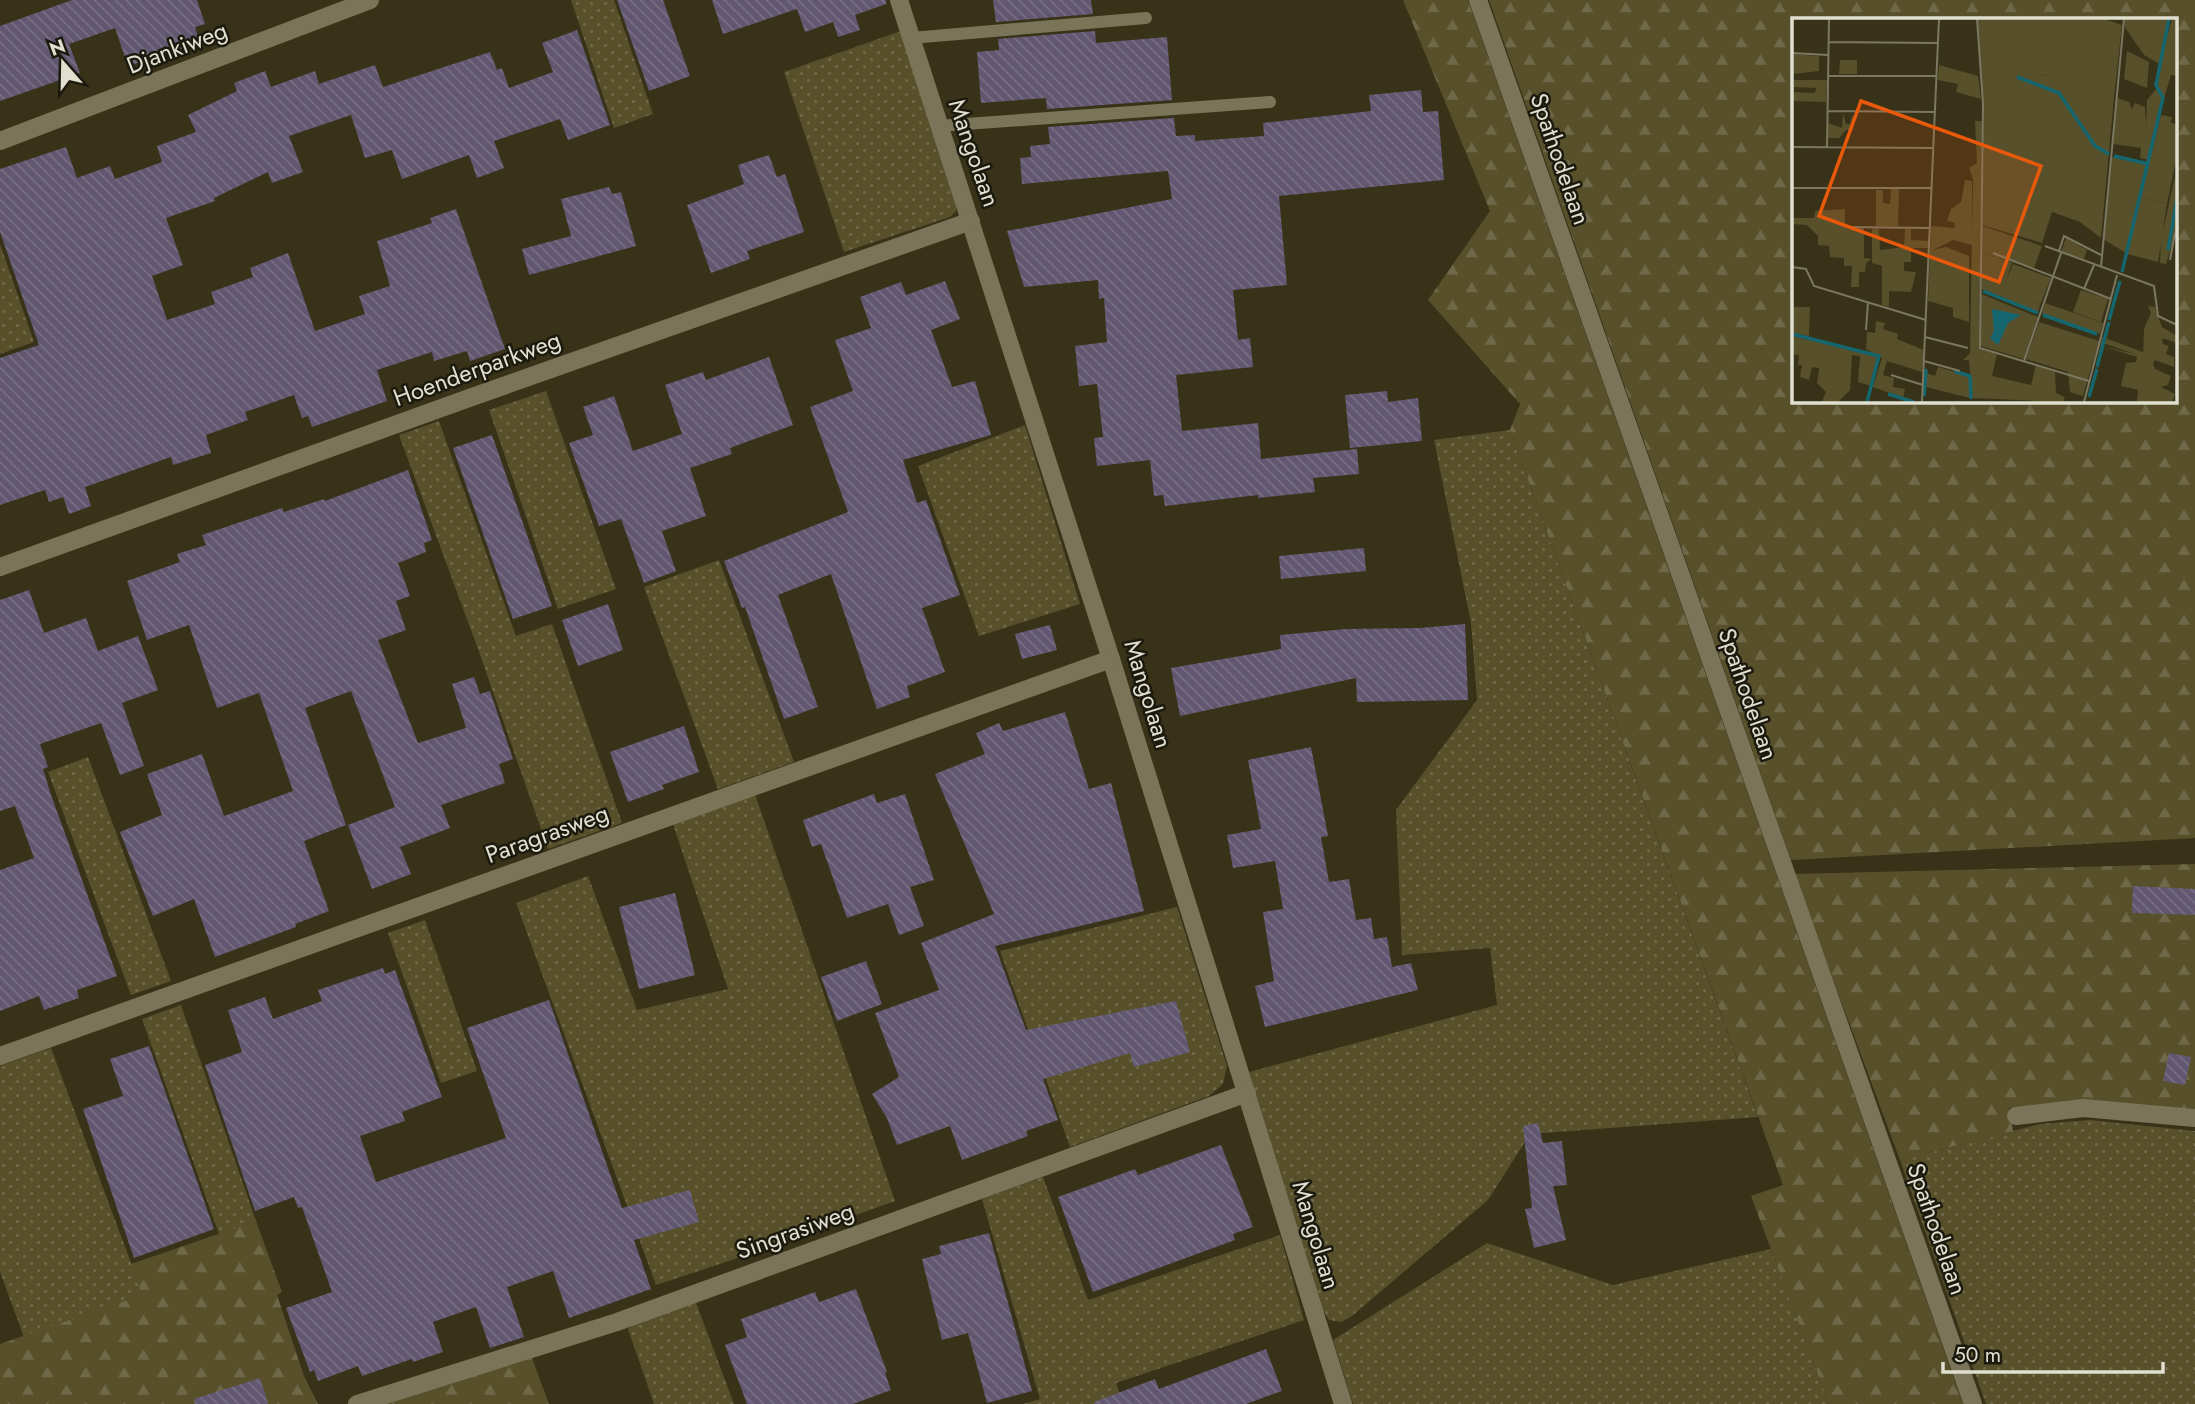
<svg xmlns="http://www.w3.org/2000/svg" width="2195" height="1404" font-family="Jost,sans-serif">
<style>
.grass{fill:url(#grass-dots)}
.forest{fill:url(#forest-firs);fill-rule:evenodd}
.building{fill:url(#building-back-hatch)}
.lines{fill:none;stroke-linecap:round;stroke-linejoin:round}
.service{stroke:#7a7458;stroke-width:12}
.minor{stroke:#7a7458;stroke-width:18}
.labels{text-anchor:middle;stroke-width:5;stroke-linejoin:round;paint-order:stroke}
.street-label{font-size:24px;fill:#e1dfcf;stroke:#1c1a0e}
.inset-river{fill:none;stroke:#15666f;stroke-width:3.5}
.inset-road{fill:none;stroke:#7b7761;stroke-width:2}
.view{fill:#e8590c;fill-opacity:0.15;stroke:#e8590c;stroke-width:3.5}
.inset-edge{fill:none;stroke:#e1dfcf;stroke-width:3.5}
</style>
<defs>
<pattern id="grass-dots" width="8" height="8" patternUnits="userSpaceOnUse" patternTransform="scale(1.75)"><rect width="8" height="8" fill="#57502b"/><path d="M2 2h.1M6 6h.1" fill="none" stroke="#6f6949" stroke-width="1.8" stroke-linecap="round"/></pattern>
<pattern id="forest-firs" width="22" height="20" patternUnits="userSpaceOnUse" patternTransform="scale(1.75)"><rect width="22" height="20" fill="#57502b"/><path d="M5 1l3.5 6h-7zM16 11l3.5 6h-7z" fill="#6f6949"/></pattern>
<pattern id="building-back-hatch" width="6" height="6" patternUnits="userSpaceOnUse" patternTransform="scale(1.75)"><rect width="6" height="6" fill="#615771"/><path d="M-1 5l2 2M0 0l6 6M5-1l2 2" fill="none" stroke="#776f84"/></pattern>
</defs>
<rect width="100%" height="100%" fill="#373218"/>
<g class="grass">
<path d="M571,0H614L653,114L614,128Z"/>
<path d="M901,31L956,205V211L950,217L844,252L784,72Z"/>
<path d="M0,244L34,342L0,354Z"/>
<path d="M546,391L616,589L558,609L489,410Z"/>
<path d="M439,421L516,636L552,624L622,823L548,849L478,649L399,435Z"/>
<path d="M1025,425L1080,604L979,636L918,466Z"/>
<path d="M1510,430L1758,1117L1530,1134L1488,1200L1352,1316L1341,1322L1329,1320L1322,1309L1249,1072L1497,1005L1490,948L1402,955L1396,810L1477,700L1471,623L1434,440Z"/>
<path d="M719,560L794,762L718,789L644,587Z"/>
<path d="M88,757L171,981L131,995L48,772Z"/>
<path d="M755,794L895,1201L729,1261L656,1285L516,903L588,876L637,1010L728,989L673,824Z"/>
<path d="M1177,907L1227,1066L1223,1084L1209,1096L1070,1147L1000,951Z"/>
<path d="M425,920L477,1071L441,1083L388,933Z"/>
<path d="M181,1005L256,1221L219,1234L142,1019Z"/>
<path d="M51,1048L143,1295L24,1337L0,1272V1066Z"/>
<path d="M2090,1120L2195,1131V1404H1986L1900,1160L2040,1124Z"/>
<path d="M1043,1177L1088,1300L1280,1235L1304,1320L1116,1383L1123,1404H1023L1040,1399L982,1199Z"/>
<path d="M1487,1243L1613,1285L1771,1249L1829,1404H1353L1333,1340Z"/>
<path d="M695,1300L734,1404H654L628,1329L644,1317Z"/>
</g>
<g class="forest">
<path d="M1403,0H1468L1963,1404H1829L1751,1196L1783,1185L1510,430L1520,404L1428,300L1490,211Z"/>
<path d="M1489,0H2195V838L1791,860ZM1794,19H2176V401H1794Z"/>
<path d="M2195,864V1112L2089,1101L2009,1108L2013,1131L1900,1160L1794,874Z"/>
<path d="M256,1221L282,1292L277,1295L304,1376L318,1404H0V1344L142,1295L131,1264Z"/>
<path d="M532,1358L549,1404H380Z"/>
</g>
<g class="building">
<path d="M72,0H197L205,24L195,27L200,43L128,66L115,28L69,44L80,73L0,101V26Z"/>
<path d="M617,0H663L690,76L649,91Z"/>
<path d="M712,0H886V4L855,15L860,30L838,37L833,22L805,32L797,9L723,34Z"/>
<path d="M993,0H1091L1093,14L996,22Z"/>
<path d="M577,30L610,125L568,140L560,119L494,141L504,168L477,178L469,155L402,179L392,150L365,158L351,115L289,136L303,172L272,183L268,172L214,198L215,201L166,218L183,265L152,276L167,320L215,304L211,292L253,277L250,268L288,253L315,331L365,314L359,296L390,286L377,241L432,223L430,218L456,209L505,349L470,361L467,351L434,361L432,352L377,370L387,401L312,427L308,416L302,418L294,395L245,412L248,420L206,435L211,453L173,465L171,457L85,487L91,506L69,514L63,497L49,502L45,490L0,505V358L39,345L0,232V169L66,147L77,178L110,166L115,179L162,162L157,146L196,132L188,115L237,91L234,83L265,71L271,87L315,71L319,84L375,65L383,87L490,52L497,70L502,68L509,88L553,72L542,43Z"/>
<path d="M1095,31L1096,43L1167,37L1172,100L1047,109L1046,98L981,103L977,52L999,50L998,39Z"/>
<path d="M1421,90L1423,112L1438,111L1444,180L1279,196L1287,285L1233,290L1238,340L1250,338L1253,367L1176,375L1182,431L1258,423L1261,459L1357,449L1359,474L1313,478L1315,492L1258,498V495L1165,506L1163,495L1154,496L1150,460L1097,466L1094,438L1103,437L1097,384L1079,386L1075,346L1107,342L1104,298L1099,299L1098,280L1024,287L1007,231L1172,199L1168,171L1022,184L1020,158L1031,157L1030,146L1050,144L1048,127L1174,118L1176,136L1195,135V141L1264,136L1263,123L1371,111L1369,95Z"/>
<path d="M769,155L777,177L785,174L804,232L747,251L750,259L711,273L687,205L744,184L738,165Z"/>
<path d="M609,187L612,194L621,192L636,246L529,275L522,249L571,236L561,199Z"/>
<path d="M945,281L960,319L931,330L952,387L975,381L991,435L903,460L917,503L926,500L960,595L922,608L945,672L907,686L910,697L877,709L831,574L778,595L818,707L784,719L745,607L742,608L724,561L848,512L810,407L853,391L835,340L871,328L860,297L901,282L906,295Z"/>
<path d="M769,357L793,425L730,448L732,454L690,468L706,516L662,531L676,571L644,583L621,519L599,526L569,443L593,435L583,407L614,396L633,451L682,434L665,385L703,372L706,380Z"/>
<path d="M1387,391L1388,402L1418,398L1422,441L1350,448L1345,395Z"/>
<path d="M492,435L552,606L513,619L453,448Z"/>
<path d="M408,470L432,540L424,543L426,552L398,563L410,596L396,601L406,630L378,640L418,743L466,728L452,684L474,677L480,694L490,691L513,759L499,764L505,783L441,805L450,828L400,847L411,874L372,889L348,825L395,807L351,691L305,708L346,825L304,841L329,911L295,924L296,927L215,957L194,899L153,916L120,832L162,815L147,774L202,754L224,816L293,791L259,693L217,708L189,625L147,640L127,581L180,562L177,554L206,545L202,535L282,508L284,512L324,499L325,501Z"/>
<path d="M1364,548L1366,571L1281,579L1279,556Z"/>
<path d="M29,590L44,633L86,618L98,651L138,636L158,690L122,703L144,766L120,775L101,723L40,744L48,767L43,769L51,795L117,976L77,990L79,998L44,1010L39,996L0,1011V870L34,858L15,806L0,811V600Z"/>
<path d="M608,604L623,650L578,666L562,620Z"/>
<path d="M1465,624L1468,700L1357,702L1356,678L1180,716L1171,668L1281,649L1280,635L1346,629L1420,628Z"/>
<path d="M1050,625L1057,650L1022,659L1015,634Z"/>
<path d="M1065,712L1089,789L1111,783L1144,911L995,946L1026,1030L1176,1001L1190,1052L1134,1067L1130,1053L1043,1079L1058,1120L1026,1131L1028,1136L962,1160L950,1126L897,1145L887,1118L872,1094L899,1077L875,1013L939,990L921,943L994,914L935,774L985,754L976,733L999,723L1003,731Z"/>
<path d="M684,726L699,772L662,785L664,789L628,802L610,752Z"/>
<path d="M1311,747L1328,836L1321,837L1329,882L1349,879L1356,920L1371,918L1374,939L1387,937L1392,967L1411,963L1418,990L1265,1027L1255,986L1274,981L1263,912L1283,909L1275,861L1233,868L1227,835L1261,829L1248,760Z"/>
<path d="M874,794L877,803L905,794L934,880L910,887L924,926L899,935L888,904L847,918L821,844L812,847L803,820Z"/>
<path d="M2133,886L2195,889V915L2132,913Z"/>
<path d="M675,893L695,975L639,989L619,907Z"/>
<path d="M866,961L882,1004L837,1021L821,977Z"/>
<path d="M383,968L385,974L395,970L442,1097L402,1112L405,1121L360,1136L376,1182L506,1138L467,1028L549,1000L622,1208L690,1190L699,1222L634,1240L651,1289L569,1318L553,1271L507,1287L524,1337L490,1348L476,1307L433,1322L443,1352L413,1362L412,1359L362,1376L358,1366L318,1381L314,1370L310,1372L286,1308L332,1292L302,1207L298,1208L294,1197L255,1211L205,1065L242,1052L228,1010L265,997L273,1019L322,1001L318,990Z"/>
<path d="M149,1046L214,1229L134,1258L83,1109L123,1096L110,1059Z"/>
<path d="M2169,1053L2191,1057L2185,1085L2163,1081Z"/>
<path d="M1538,1123L1543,1143L1562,1141L1567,1185L1553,1186L1566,1240L1534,1248L1525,1209L1532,1208L1523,1126Z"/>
<path d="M1221,1145L1253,1227L1233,1234L1235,1240L1093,1292L1058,1197L1135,1169L1138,1175Z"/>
<path d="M989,1233L1032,1391L987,1403L968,1333L942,1340L922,1259L941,1254L939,1246Z"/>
<path d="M856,1289L887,1372L885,1373L891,1390L853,1404H747L725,1345L747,1337L741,1319L815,1292L819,1302Z"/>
<path d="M1266,1349L1282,1391L1246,1404H1095L1094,1402L1155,1379L1159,1389Z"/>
<path d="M260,1378L268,1404H195L194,1399Z"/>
</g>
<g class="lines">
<g class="service">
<path d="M911,38L1146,18"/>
<path d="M938,126L1270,102"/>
</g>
<g class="minor">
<path d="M899,0L1111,659L1343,1404"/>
<path d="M1478,0L1973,1404"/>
<path d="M0,141L370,0"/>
<path d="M0,567L472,397L971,221"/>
<path d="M0,1056L1111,659"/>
<path d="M2016,1116L2083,1108L2195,1118"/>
<path d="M357,1404L617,1322L1247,1093"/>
</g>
</g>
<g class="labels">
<g class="street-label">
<text transform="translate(177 48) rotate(-21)" y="8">Djankiweg</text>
<text transform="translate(974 153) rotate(71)" y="8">Mangolaan</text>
<text transform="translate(1560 159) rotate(71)" y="8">Spathodelaan</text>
<text transform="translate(477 369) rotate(-20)" y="8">Hoenderparkweg</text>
<text transform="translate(1148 694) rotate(73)" y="8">Mangolaan</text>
<text transform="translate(1748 694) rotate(71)" y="8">Spathodelaan</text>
<text transform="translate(547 834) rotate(-20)" y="8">Paragrasweg</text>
<text transform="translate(1937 1229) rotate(71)" y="8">Spathodelaan</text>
<text transform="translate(795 1231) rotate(-20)" y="8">Singrasiweg</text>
<text transform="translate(1316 1235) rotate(73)" y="8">Mangolaan</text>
</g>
</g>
<g transform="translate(1792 18)">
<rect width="385" height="385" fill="#373218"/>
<path d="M335,33L357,44L355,70L332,61ZM2,36L27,38V53L1,56ZM48,42H65V56H47ZM147,47L186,58L189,81L164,74L166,66L146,62ZM0,62H35L34,84L0,83V74L23,75L24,70L0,69ZM325,80L337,84L340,91L343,85L353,89L354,109L364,113L357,142L348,140L349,130L321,126ZM51,95L54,106H58L61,95V112H54L47,120H36V105L50,110ZM369,97L380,99L379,105L385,106V137L375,186L349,179ZM173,162L180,163V227L161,222L141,232L154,229L177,238V304L161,299V290L136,283L139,208L162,210L163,205L155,203L159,191L169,184ZM99,171H107L106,208H84V172H91V185L98,186ZM87,210L88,232L112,229L113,211H119V222L137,223L136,230H119V244H112V253L124,254L119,274L97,273V289L90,287V248L80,245V211ZM190,235L220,244L211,273L248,287L246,294L190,271ZM253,285L311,305L308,316L250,296ZM356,288L363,289L370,309L385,318V325L370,320L371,326L377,328L374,336L382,339V349L363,342L361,346L363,351L379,358L376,367L369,369L383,376L380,384H345L346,372L329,368L334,345L344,344L345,339L310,328L351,338L352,311L359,295ZM0,289H18L17,318L0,315ZM84,303L93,305L91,311L106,316L105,321L132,332L130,354L95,343L91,357L102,360L101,369L113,371L111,380L81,369L90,340L74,331L75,314L83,315ZM0,318L87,339L79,368L66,364L68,338L60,337L58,372L46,384H30L34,374L25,365L27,350L20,349L17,362L8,359L10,347H6L7,337L0,336ZM146,349L177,358L178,380L134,369V355L143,358Z" fill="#57502b"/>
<path d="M333,1H377L374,23L380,1H385V58L379,57L372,80L366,75L371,80L364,113L354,109L355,82L365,70L369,47L352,37L332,8ZM186,25H191L192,37L226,48L242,67L250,56L322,80L309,220L288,204L260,194L250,225L190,207L191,88ZM183,103H190L187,330L205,336L200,358L239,367L244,347L263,353L264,375L273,379L271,384L180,380L177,342H171L178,335L181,161L177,150L185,145ZM320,139L356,147L334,235L311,221ZM383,158L385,211L374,246L368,245L369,222ZM349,179L375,186L366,244L335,236ZM53,191V209L72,210V240L80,241L74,245L73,254H67V269H59L60,248H52V240L38,239L37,228L26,227V218L15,207L0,206V200H22L23,193ZM190,208L250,228L242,250L190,235ZM189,276L246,299L232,341L189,328ZM247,304L307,323L291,378L278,374L276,354L234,341ZM310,319L351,334V339L311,325L300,369Z" fill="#57502b"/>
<path d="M186,1H313L330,7L322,80L250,56L242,67L225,59L226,48L191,37V25H186ZM274,220L295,232L292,241L269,234ZM221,246L259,260L248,287L210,273ZM289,272L316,281L309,304L281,294Z" fill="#57502b"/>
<path d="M200,291L229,297L216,305L206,327L198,320L202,313Z" fill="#15666f"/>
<path class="inset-river" d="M225,59L267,75L303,128L317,136M322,138L357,146M376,232L385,181M330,254L371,80L364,67L377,1M191,273L246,295M251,297L305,316M317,302L328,263M0,316L87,338L75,384M305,349L317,304M162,353L178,358L179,381M96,376L122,384M132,378L134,351M297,379L305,351"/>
<path class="inset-road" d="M185,1L191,86L188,330L297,363M36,24L146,25M0,35L36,37M36,58H145M35,93L143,94M0,129L142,130M35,129L37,1M0,170H140M54,209L138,210M253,228L362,268L366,298L385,307M267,233L272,218L309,237M201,235L319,281M378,242L383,215M0,249L14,251L22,268L134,302M309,249L332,1M292,271L302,247M74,312L76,284M133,319L176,330M132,343L168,353M232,343L269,235M99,357L131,367M130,384L147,1M292,384L325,257"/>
<path class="view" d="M69,83L249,148L207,264L27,198Z"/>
<rect width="385" height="385" class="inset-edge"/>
</g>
<g transform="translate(63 63) rotate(340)" stroke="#1c1a0e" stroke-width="5" paint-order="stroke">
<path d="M0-5L12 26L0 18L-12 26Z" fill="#e1dfcf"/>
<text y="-10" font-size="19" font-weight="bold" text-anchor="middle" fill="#e1dfcf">N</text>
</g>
<path d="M1943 1362v10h220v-10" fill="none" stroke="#e1dfcf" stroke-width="3.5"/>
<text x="1954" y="1362" font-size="21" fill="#e1dfcf" stroke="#1c1a0e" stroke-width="5" paint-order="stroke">50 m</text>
</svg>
